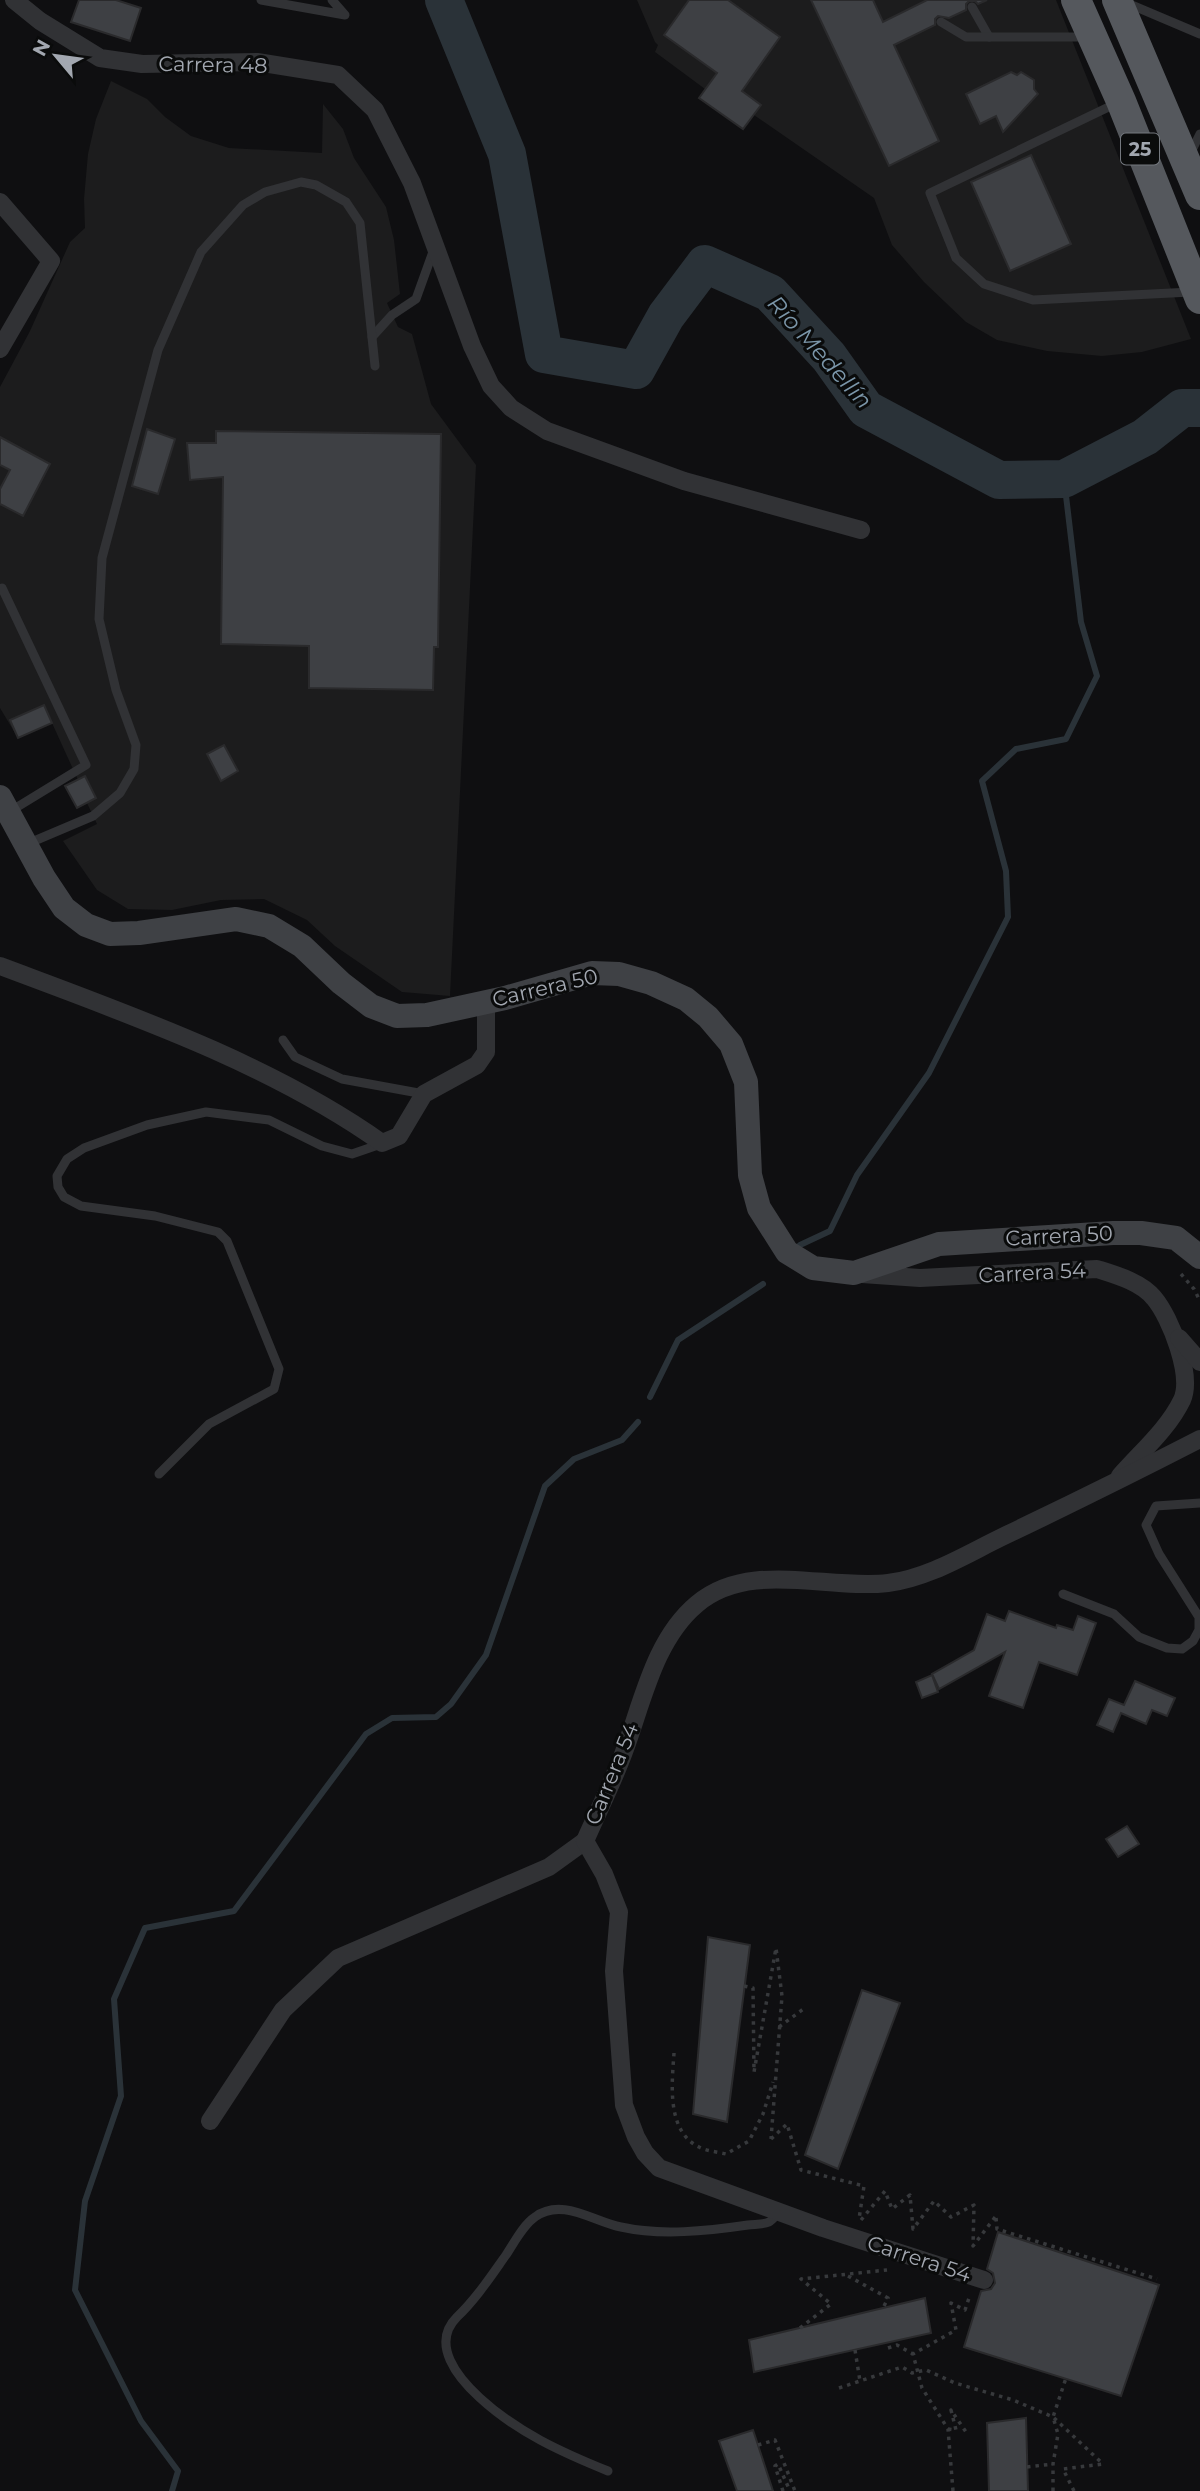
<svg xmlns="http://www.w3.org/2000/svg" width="1200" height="2491" font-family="Montserrat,sans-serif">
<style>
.built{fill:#1c1c1d}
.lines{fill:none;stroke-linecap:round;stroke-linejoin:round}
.stream{stroke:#2a3238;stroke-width:6}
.river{stroke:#2a3238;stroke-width:38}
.building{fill:#3e4044;stroke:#2a2a2c;stroke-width:2}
.path{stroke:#37393c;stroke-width:3.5;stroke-dasharray:3.5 5;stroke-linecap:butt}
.service{stroke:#313235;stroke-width:9}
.minor{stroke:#313235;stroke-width:18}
.secondary{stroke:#3f4145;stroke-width:24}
.trunk{stroke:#55585d;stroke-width:30}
.labels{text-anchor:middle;stroke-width:6;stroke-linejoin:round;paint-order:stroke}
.shield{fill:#0a0b0b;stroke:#74787e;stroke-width:2}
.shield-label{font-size:19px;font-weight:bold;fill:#a2a7b0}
.street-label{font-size:21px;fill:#a2a7b0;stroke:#0a0b0b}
.water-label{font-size:23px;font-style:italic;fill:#7b96a9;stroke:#0a0b0b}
</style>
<rect width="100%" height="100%" fill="#0f0f11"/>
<g class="built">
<path d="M637,0H1056L1191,339L1142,352L1102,356L1047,351L997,340L966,322L924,282L892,245L874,198L754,115L743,129L699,98L705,89L655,52L658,45L655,42Z"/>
<path d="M111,81L147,99L165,117L191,136L229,148L322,153L323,104L343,129L354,158L386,207L394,240L400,294L387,303L398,327L412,334L431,404L476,465L450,996L402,992L335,946L307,920L264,899L221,900L172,910L128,909L97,890L63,841L97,824L87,803L77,808L65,786L78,780L52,723L18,738L0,708V387L30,331L70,242L85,228L84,199L88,154L96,119Z"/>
</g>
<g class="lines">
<g class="stream">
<path d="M800,1245L830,1231L857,1175L929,1073L1008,917L1006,871L982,781L1016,749L1066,739L1097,676L1081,622L1064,479"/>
<path d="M650,1397L678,1340L763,1284"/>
<path d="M172,2491L178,2471L141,2421L75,2290L85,2201L121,2096L114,1999L145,1928L234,1911L366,1734L392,1718L436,1717L451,1704L486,1655L545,1486L574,1459L622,1440L638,1422"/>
</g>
<path class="river" d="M444,0L507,154L544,354L636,370L666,316L705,264L770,293L829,357L866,409L999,480L1064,479L1145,437L1182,408H1200"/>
</g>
<g class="building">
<path d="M79,0H116L141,8L130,41L71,22Z"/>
<path d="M689,0H728L780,37L742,91L761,105L743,129L699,98L717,73L664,35Z"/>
<path d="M811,0H873L883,22L927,0H987L978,4L975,1H969L966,4V10L949,18L938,16L935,19V25L894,45L939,141L889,166Z"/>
<path d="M1011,72L1017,75L1021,72L1034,80V89L1038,94L1003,132L996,116L980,124L966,94Z"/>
<path d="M1031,155L1071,244L1010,271L971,182Z"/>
<path d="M147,429L175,439L158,494L132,486Z"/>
<path d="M216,431L441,434L438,647H434L433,690L309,688V646L221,644L223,477L190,480L187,443H216Z"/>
<path d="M0,437L50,464L23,516L0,504V489L10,470L0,465Z"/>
<path d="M44,705L52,723L18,738L10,720Z"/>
<path d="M224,745L238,771L221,781L207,754Z"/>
<path d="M85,776L96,798L77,808L65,786Z"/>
<path d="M1009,1611L1056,1628L1057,1625L1073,1630L1078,1616L1096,1623L1077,1675L1039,1662L1023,1708L989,1696L1005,1652L939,1689L932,1674L974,1650L987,1614L1005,1621Z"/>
<path d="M932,1675L938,1692L922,1698L916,1682Z"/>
<path d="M1135,1681L1175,1698L1167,1716L1152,1710L1146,1724L1121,1713L1113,1732L1097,1725L1109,1699L1124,1705Z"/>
<path d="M1127,1826L1139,1844L1118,1857L1106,1839Z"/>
<path d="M708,1937L750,1945L727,2122L693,2114Z"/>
<path d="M862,1990L900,2003L838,2169L805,2155Z"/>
<path d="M998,2232L1159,2285L1121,2396L964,2347L981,2291L991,2289L995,2283L993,2273L987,2269Z"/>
<path d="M925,2298L931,2333L754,2372L749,2340Z"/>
<path d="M1026,2418L1028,2491H989L987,2423Z"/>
<path d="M753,2430L758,2445L773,2491H737L719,2441Z"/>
</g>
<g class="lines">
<g class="path">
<path d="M1181,1274L1194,1289L1200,1301"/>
<path d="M744,1986L753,1988L754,2072L776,1948L782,1996L771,2139"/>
<path d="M779,2027L806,2007"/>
<path d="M674,2053C672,2083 666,2131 699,2147C706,2151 718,2152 726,2154L749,2141L763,2114L773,2082"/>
<path d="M771,2139L787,2124L801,2170L864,2186L859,2219"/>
<path d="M996,2218L997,2229L1157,2279"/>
<path d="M861,2220L885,2191L892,2209L910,2195L913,2229L934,2201L951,2217L974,2205L973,2246L996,2216"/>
<path d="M848,2276L888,2298L883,2308"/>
<path d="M800,2328L831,2304L801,2279L887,2270"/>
<path d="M888,2348L897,2345L913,2354"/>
<path d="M855,2350L860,2381"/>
<path d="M839,2388L902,2367L912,2373L926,2370L955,2383L1013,2400L1053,2417L1103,2464"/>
<path d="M948,2429L956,2430L951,2410L966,2432"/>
<path d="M758,2445L775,2440L795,2491"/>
<path d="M1027,2467L1053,2464"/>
<path d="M783,2491L775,2466L778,2464L790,2491"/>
<path d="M953,2491L948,2429L922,2388L913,2354L956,2330L951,2303L965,2310L970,2295"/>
<path d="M1053,2491V2464L1058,2434L1053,2417L1066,2378"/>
<path d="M1074,2491L1063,2469L1103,2464"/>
</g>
<g class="service">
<path d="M261,0L345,15L332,0"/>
<path d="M1127,3L1200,34"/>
<path d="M972,7L989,37"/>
<path d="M941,22L966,37H1086"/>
<path d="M1117,103L930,193L956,258L984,284L1033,300L1191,292"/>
<path d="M1190,154L1200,134"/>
<path d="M372,337L392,315L416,299L434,249"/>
<path d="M0,590L2,588L86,765L9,812"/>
<path d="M27,844L93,816L120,793L134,769L136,745L116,690L99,619L102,558L158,350L201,252L243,205L265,192L301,182L316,185L346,202L360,223L375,366"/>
<path d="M283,1040L295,1057L342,1079L424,1094"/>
<path d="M159,1474L209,1424L274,1389L279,1369L227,1241L218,1232L155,1216L81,1206L64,1197L58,1187L57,1176L67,1159L84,1148L147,1125L206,1112L269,1120L322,1146L352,1154L381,1144"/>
<path d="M1063,1594L1114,1614L1139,1637L1167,1648L1182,1649L1193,1641L1199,1630V1617L1159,1554L1146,1525L1156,1506L1200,1503"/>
<path d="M608,2471C561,2452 517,2432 480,2398C458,2378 430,2344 457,2317C476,2299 491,2276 506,2255C514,2243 523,2225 535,2217C562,2197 594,2222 621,2227C661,2236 707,2231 748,2225C754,2224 763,2225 769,2222C772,2221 777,2214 780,2211"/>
</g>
<g class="minor">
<path d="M14,0L40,21L100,58L142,64L257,62L338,75L375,110L412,183L472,346L491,386L511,408L547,431L684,481L861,530"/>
<path d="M0,202L51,261L0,349"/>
<path d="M0,966C128,1014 271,1064 382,1143L399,1136L424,1094L477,1065L486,1052V1003"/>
<path d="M862,1274L920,1278L1097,1269C1116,1275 1141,1282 1154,1298C1171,1318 1193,1376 1182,1400C1168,1429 1141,1452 1120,1476"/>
<path d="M1179,1338L1200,1362"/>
<path d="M210,2121L283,2010L338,1958L549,1867L585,1841"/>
<path d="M984,2280L823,2228L659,2168L645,2153L636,2137L624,2105L614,1971L619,1912L604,1874L585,1841C598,1811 614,1780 625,1749C643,1700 655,1639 697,1604C749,1560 826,1590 888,1583C928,1578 965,1555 1000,1538C1067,1506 1134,1473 1200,1439"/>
</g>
<path class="secondary" d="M0,797L44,878L64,908L86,925L110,934L139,933L236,919L269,926L302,946L341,983L371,1006L397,1016L427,1015L505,998L592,973L619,974L651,983L686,999L708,1017L731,1044L746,1082L750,1175L759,1208L787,1252L813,1268L854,1273L939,1244L1113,1233H1141L1176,1238L1200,1257"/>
<g class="trunk">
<path d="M1076,0L1121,101L1200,299"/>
<path d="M1117,0L1200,195"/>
</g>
</g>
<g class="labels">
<rect class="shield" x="1121" y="133.5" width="38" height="31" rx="5"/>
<g class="shield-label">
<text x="1140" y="156">25</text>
</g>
<g class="street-label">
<text transform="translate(213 65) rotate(1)" y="7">Carrera 48</text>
<text transform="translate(545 988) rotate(-13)" y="7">Carrera 50</text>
<text transform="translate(1059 1236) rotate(-3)" y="7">Carrera 50</text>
<text transform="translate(1032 1273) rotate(-3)" y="7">Carrera 54</text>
<text transform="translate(612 1774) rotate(-68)" y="7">Carrera 54</text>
<text transform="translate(919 2259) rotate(18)" y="7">Carrera 54</text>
</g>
<g class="water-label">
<text transform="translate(820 352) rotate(48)" y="8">Río Medellín</text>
</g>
</g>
<g transform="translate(56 56) rotate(299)" stroke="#0a0b0b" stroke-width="5" paint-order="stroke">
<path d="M0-5L12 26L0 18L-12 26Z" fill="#a2a7b0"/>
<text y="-10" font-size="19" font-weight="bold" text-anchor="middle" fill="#a2a7b0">N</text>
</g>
</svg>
